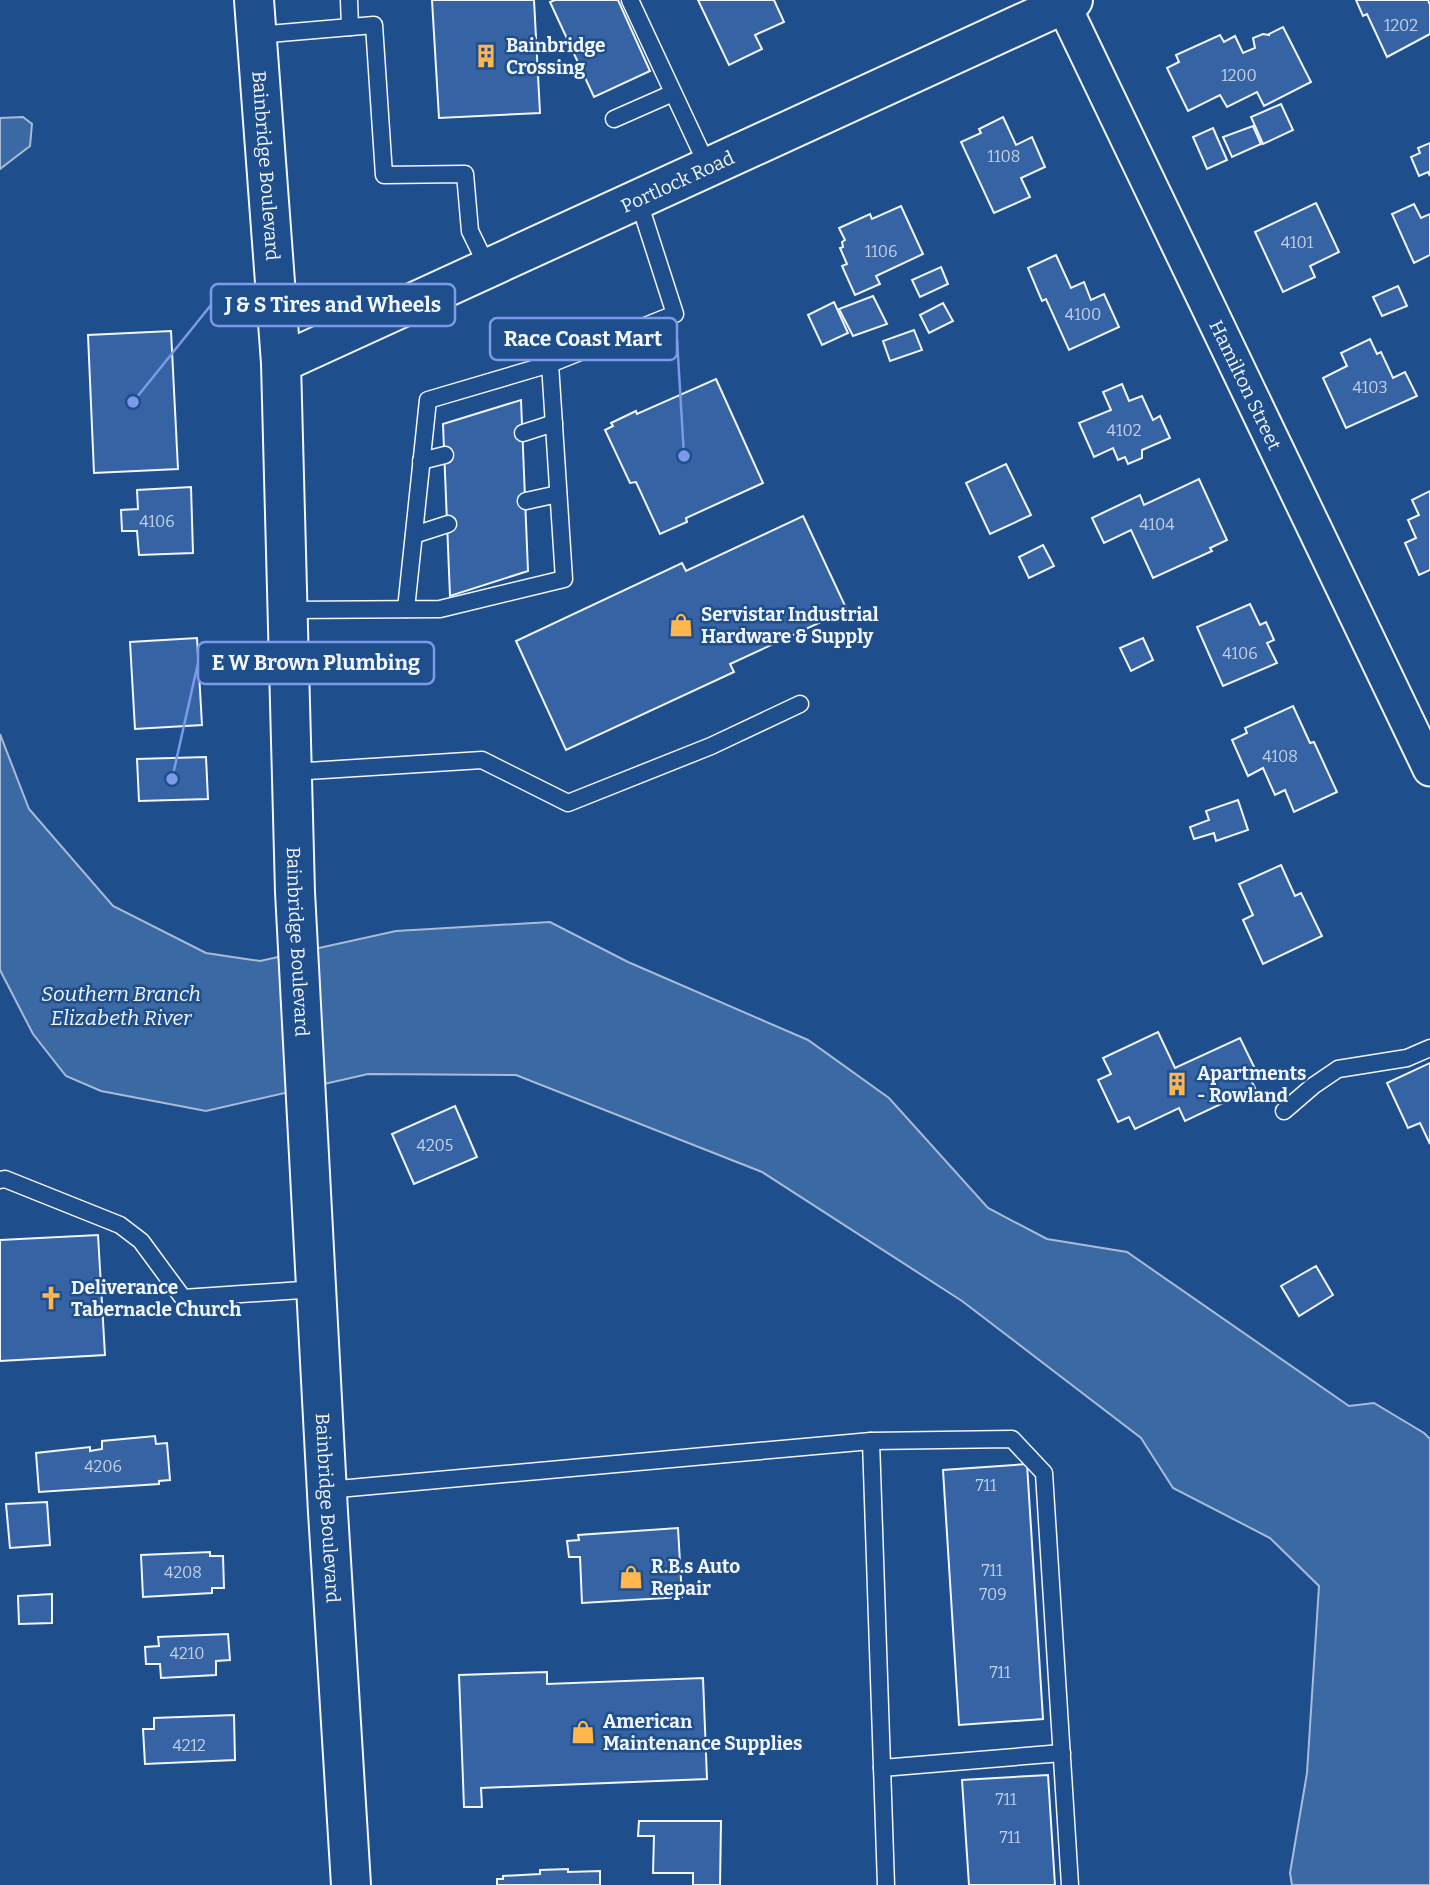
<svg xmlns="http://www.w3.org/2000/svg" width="1430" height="1885" font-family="Bitter,serif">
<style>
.water{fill:#3b69a3;stroke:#a8bbd7;stroke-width:2}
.building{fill:#3563a3;stroke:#f2f6ff;stroke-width:2}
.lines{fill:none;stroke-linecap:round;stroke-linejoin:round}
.service-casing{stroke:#f2f6ff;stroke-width:19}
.minor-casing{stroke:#f2f6ff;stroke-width:37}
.secondary-casing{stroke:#f2f6ff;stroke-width:42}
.primary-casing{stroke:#f2f6ff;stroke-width:42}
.service{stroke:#1f4e8c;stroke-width:16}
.minor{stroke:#1f4e8c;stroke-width:33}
.secondary{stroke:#1f4e8c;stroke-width:38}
.primary{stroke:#1f4e8c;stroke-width:38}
.labels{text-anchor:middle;stroke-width:5;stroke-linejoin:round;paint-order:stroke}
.number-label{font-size:16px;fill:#c3d1e8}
.poi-label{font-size:19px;font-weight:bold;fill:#f2f6ff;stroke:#1f4e8c;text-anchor:start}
.street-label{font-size:19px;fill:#f2f6ff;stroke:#1f4e8c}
.water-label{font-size:21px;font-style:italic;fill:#f2f6ff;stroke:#1f4e8c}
.leader{fill:none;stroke:#7d9aea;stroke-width:2.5}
.callout-dot{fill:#7d9aea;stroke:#1f4e8c;stroke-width:2.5}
.callout{fill:#1f4e8c;stroke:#7d9aea;stroke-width:2.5}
.callout-label{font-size:21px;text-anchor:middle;font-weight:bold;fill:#f2f6ff}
</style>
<rect width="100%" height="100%" fill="#1f4e8c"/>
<g class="water">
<path d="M23,117L32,124L30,146L0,169V118Z"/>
<path d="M0,734L29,809L113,906L206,953L260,961L396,931L550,922L628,962L808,1040L889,1098L988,1208L1047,1239L1127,1252L1349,1406L1374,1403L1424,1433L1430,1439V1885H1292L1290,1873L1307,1773L1319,1586L1270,1538L1173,1488L1141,1438L962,1301L762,1172L516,1075L368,1074L206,1111L101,1091L66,1076L33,1034L0,970Z"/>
</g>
<g class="building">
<path d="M432,0H534L540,113L439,118Z"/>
<path d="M555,0H618L650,71L594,97L550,2Z"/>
<path d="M698,0H774L784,22L755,35L762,49L729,65Z"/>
<path d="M1356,0H1428L1430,5V34L1387,57L1367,14L1363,16Z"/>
<path d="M1283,27L1311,82L1264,106L1257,92L1227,107L1220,95L1188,111L1167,68L1179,62L1176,55L1220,35L1224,42L1235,36L1243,53L1255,48L1253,38L1263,34L1269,35V34Z"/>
<path d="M1281,104L1293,130L1263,144L1251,117Z"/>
<path d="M1003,117L1016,145L1032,137L1045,167L1021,178L1030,197L994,213L961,142L981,133L979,129Z"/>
<path d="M1253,126L1261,144L1232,157L1223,137Z"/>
<path d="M1213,128L1227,160L1207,169L1193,137Z"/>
<path d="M1430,143V176L1428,172L1419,176L1411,157L1420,153L1418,148Z"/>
<path d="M1316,203L1339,252L1310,266L1315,277L1283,292L1255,232Z"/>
<path d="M1414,204L1421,218L1430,214V255L1414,263L1392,214Z"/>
<path d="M901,206L923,254L876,276L880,284L855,295L842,266L847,264L840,248L843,247L842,242L845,240L839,228L870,214L872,219Z"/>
<path d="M1056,255L1071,288L1084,282L1091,300L1104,294L1119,327L1069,350L1046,299L1042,301L1028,268Z"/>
<path d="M941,267L948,284L920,297L912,280Z"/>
<path d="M1398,286L1407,306L1382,316L1373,297Z"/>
<path d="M873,296L887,324L853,336L839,309Z"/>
<path d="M834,302L848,333L822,345L808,315Z"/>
<path d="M943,303L953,321L929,333L920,315Z"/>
<path d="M914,330L922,350L890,361L883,341Z"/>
<path d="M171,331L178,469L94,473L88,335Z"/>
<path d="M1370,339L1377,354L1381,352L1393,378L1405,372L1417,396L1346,428L1323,378L1347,366L1341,353Z"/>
<path d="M716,379L763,483L686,518L687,522L660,534L636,482L630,483L605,430L613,426L611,423L636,411L637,414Z"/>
<path d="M1122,384L1129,401L1142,396L1153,420L1160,416L1170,438L1142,450V458L1128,464L1125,457L1118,460L1113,448L1094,457L1079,423L1111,410L1103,392Z"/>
<path d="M521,400L528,571L450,596L443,424Z"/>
<path d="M1006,464L1031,515L990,534L966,483Z"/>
<path d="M1199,479L1227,540L1210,548L1212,551L1153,578L1131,530L1104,543L1092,518L1140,495L1144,505Z"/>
<path d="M191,487L193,553L139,555L137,531H122L121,510L138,509L137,490Z"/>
<path d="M1430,491V570L1419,575L1405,543L1416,538L1408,520L1419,515L1412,500Z"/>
<path d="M803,516L847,610L730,664L734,672L566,750L516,641L682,563L686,571Z"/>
<path d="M1043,545L1054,566L1029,578L1019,557Z"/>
<path d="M1250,604L1260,625L1266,622L1274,640L1267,643L1277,663L1223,686L1197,627Z"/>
<path d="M197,638L202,725L135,729L130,642Z"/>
<path d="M1143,638L1153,660L1131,671L1120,648Z"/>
<path d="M1293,706L1310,743L1314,742L1337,792L1294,812L1285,790L1275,795L1263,768L1248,776L1232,740L1247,733L1245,728Z"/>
<path d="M206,757L208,799L139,801L137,759Z"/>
<path d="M1238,800L1248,830L1216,841L1214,833L1194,839L1190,827L1209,820L1206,811Z"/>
<path d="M1281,865L1295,896L1301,893L1322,936L1263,964L1243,920L1253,915L1239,884Z"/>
<path d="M1158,1032L1175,1068L1240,1038L1259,1077L1251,1080L1255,1088L1185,1121L1179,1108L1135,1129L1129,1117L1118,1122L1098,1080L1111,1074L1103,1058Z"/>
<path d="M1430,1063V1144L1420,1123L1408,1128L1387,1083Z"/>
<path d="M455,1106L477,1157L414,1184L392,1134Z"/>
<path d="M98,1235L105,1355L0,1361V1240Z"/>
<path d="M1316,1266L1333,1295L1299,1316L1281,1286Z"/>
<path d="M155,1436L156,1444L167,1443L170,1480L159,1481V1484L39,1492L36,1453L90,1447V1451L102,1449V1441Z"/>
<path d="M1027,1464L1043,1719L959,1725L943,1470Z"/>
<path d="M47,1502L50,1545L10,1548L6,1504Z"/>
<path d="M678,1528L682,1597L582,1603L580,1557H569L567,1541L579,1540L578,1535Z"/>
<path d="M210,1552V1556H223L224,1588H212V1593L143,1597L141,1555Z"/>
<path d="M52,1594V1623L19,1624L18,1596Z"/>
<path d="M228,1634L230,1660L216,1661V1675L161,1678L160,1664H146L145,1647L159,1646L158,1637Z"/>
<path d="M547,1672V1684L703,1678L707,1779L481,1788L482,1807H464L459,1675Z"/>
<path d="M234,1715L235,1760L145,1764L143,1729H154V1718Z"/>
<path d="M1048,1775L1055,1885H969L962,1780Z"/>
<path d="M639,1821H721L720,1885H693V1873H653L654,1836H638Z"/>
<path d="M568,1869V1872L600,1871V1885H497V1879H503V1876L540,1874V1870Z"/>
</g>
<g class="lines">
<g class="service-casing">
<g id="service">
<path d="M349,0L350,27"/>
<path d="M630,0L708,167"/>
<path d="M257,35L374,25L384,175L465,174L470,231L488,268"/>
<path d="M614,119L673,93"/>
<path d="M523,433L554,423"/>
<path d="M421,461L445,455"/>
<path d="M526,501L558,494"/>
<path d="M414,535L448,524"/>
<path d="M406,609L428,400L550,364"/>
<path d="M288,610L440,609L564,579L550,364L675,314L638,199"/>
<path d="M292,772L482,760L568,803L711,746L800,704"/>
<path d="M1284,1111L1313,1086L1338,1069L1407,1058L1430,1048"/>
<path d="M0,1180L5,1179L120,1225L141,1241L183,1298L317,1289"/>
<path d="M871,1441L886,1885"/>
<path d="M327,1490L871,1441L1012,1439L1044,1473L1070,1885"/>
<path d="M882,1768L1062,1753"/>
</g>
</g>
<g class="minor-casing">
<g id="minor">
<path id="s1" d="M1061,0L1430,769"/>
</g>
</g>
<g class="secondary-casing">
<g id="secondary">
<path id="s2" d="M281,363L1073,0"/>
</g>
</g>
<g class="primary-casing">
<g id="primary">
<path id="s3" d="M254,0L281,363L295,892L328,1512L351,1885"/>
</g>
</g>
<use href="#service" class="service"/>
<use href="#minor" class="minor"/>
<use href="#secondary" class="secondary"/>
<use href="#primary" class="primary"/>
</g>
<defs>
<g id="building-bare" transform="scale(1.89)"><path d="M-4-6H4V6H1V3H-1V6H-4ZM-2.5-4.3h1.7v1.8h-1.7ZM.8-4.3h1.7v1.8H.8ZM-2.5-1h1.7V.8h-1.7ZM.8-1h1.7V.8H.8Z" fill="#ffb74d" stroke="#1f4e8c" stroke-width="2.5" paint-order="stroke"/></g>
<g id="shop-bare" transform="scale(1.89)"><path d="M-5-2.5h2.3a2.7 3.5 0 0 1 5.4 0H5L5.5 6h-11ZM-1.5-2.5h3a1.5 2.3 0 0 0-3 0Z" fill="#ffb74d" stroke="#1f4e8c" stroke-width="2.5" paint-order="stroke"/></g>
<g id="church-bare" transform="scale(1.89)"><path d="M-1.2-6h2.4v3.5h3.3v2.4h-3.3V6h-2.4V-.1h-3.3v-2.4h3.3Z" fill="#ffb74d" stroke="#1f4e8c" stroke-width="2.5" paint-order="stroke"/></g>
</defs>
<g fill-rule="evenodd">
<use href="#building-bare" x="486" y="56"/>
<use href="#shop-bare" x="681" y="625"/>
<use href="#building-bare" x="1177" y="1084"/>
<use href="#church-bare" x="51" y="1298"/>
<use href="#shop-bare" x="631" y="1577"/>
<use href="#shop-bare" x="583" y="1732"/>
</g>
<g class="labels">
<g class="number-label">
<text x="1401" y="31">1202</text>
<text x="1239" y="81">1200</text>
<text x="1004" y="162">1108</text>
<text x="1297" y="248">4101</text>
<text x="881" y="257">1106</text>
<text x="1083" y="320">4100</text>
<text x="1370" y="393">4103</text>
<text x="1124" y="436">4102</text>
<text x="157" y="527">4106</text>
<text x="1157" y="530">4104</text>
<text x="1240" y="659">4106</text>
<text x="1280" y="762">4108</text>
<text x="435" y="1151">4205</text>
<text x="103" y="1472">4206</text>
<text x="986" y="1491">711</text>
<text x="992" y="1576">711</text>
<text x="183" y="1578">4208</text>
<text x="993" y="1600">709</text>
<text x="187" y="1659">4210</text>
<text x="1000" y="1678">711</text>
<text x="189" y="1751">4212</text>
<text x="1006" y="1805">711</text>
<text x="1010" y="1843">711</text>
</g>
<g class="poi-label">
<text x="506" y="52">Bainbridge<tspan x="506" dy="22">Crossing</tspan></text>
<text x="701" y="621">Servistar Industrial<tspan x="701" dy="22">Hardware &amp; Supply</tspan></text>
<text x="1197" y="1080">Apartments<tspan x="1197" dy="22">- Rowland</tspan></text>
<text x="71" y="1294">Deliverance<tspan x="71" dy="22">Tabernacle Church</tspan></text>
<text x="651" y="1573">R.B.s Auto<tspan x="651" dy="22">Repair</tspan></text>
<text x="603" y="1728">American<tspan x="603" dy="22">Maintenance Supplies</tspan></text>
</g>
<g class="street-label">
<text dy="7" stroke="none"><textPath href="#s3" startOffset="166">Bainbridge Boulevard</textPath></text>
<text dy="7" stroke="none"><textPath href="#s2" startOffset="436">Portlock Road</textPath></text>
<text dy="7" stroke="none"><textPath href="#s1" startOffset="427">Hamilton Street</textPath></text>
<text dy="7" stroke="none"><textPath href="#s3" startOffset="943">Bainbridge Boulevard</textPath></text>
<text dy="7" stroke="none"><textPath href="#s3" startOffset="1510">Bainbridge Boulevard</textPath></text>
</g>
<g class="water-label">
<text x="121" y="1001">Southern Branch<tspan x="121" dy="24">Elizabeth River</tspan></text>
</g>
</g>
<path class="leader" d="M133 402L211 305M684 456L677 339M172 779L198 663"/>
<g class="callout-dot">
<circle cx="133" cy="402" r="7"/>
<circle cx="684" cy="456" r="7"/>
<circle cx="172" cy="779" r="7"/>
</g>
<g class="callout">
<rect x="211" y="284" width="244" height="42" rx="7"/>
<rect x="490" y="318" width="187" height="42" rx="7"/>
<rect x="198" y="642" width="236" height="42" rx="7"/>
</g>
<g class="callout-label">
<text x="333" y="312">J &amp; S Tires and Wheels</text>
<text x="583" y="346">Race Coast Mart</text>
<text x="316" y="670">E W Brown Plumbing</text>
</g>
</svg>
